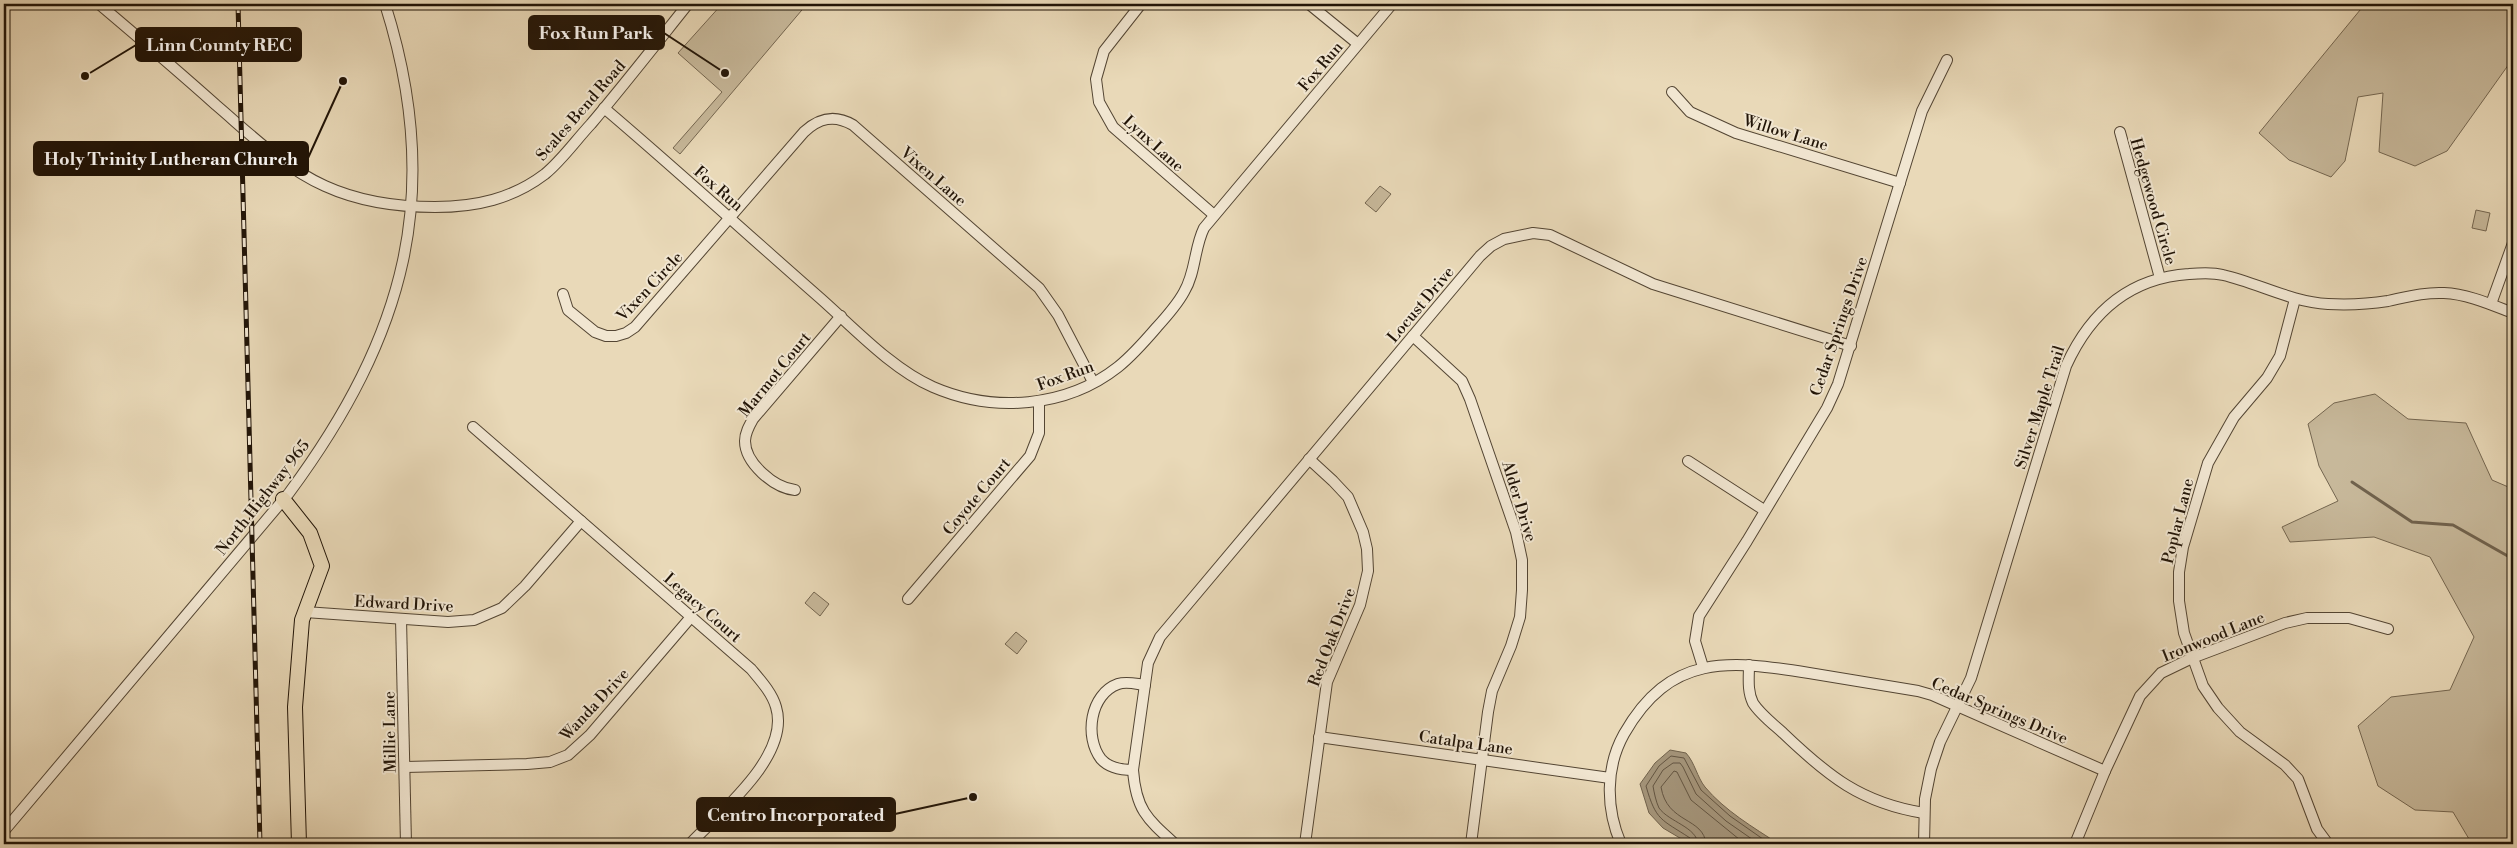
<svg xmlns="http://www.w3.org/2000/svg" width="2517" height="848" font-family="'Libre Bodoni',serif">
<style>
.green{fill:#c7b89a;stroke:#746650}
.water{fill:#a5967c;stroke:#70624d}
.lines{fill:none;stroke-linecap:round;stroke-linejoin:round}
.shore{stroke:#635542;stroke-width:1}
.stream{stroke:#70624d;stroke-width:3}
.minor-casing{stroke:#534533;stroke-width:12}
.major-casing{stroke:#211407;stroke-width:16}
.minor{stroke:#f1e6d1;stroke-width:10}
.major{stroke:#e9d9b8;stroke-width:14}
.rail-casing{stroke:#211407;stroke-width:5}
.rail{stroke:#f1e6d1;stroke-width:3;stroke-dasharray:9;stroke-linecap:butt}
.labels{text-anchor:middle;stroke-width:4;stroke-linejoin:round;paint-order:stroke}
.street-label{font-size:16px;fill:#211407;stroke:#f1e6d1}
.leader{fill:none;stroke:#211407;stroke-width:2}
.callout-dot{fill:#211407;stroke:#f1e6d1;stroke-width:2}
.callout{fill:#211407;stroke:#211407;stroke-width:2}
.callout-label{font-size:18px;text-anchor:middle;font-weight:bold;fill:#fff}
</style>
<rect width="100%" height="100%" fill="#e9d9b8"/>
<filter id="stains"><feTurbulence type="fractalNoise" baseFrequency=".004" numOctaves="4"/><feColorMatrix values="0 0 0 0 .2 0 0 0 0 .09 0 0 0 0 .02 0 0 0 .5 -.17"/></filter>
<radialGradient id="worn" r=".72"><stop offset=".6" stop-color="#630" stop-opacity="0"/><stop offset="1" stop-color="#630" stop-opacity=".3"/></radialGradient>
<g class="green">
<path d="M722,4H807L680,154L673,148L722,92L678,53Z"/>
<path d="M2365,4H2511L2509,64L2447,151L2415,166L2379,152L2383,93L2358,97L2345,161L2331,177L2289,160L2259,133Z"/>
<path d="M1380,186L1391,194L1376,212L1365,203Z"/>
<path d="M2476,210L2490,213L2486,231L2472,228Z"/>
<path d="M2375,394L2408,419L2466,423L2492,480L2513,489V844H2464L2469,839L2453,812L2415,810L2378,786L2358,726L2391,697L2450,690L2474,637L2430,557L2374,537L2290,542L2282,527L2338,501L2319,466L2308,424L2334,403Z"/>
<path d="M814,592L829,604L820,616L805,603Z"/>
<path d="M1016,632L1027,641L1017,654L1005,644Z"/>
</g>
<path class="water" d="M1670,750L1686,753C1695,763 1697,777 1705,787C1724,810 1754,828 1779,844H1690L1663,828L1649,813L1640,784L1655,763Z"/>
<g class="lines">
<g class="shore">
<path d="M1692,844L1690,838C1661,819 1656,821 1646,786L1659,766L1671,756L1684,758L1701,790L1730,816L1770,844"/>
<path d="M1698,844C1697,827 1669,822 1659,808C1656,802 1654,792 1653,786L1663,770L1673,763H1680L1683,767L1696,794L1726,821L1759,844"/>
<path d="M1706,844C1704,817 1667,824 1661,787L1674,771L1677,772L1691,800L1745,844"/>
</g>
<path class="stream" d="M2352,482L2412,522L2453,525L2513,559"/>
<g class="minor-casing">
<g id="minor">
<path d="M99,4C138,37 178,71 216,105C250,134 283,167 325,186C358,201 399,207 435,207C476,207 512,199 545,174C562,160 576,140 591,124C624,85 656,44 688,4"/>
<path d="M1141,4L1104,51L1096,79L1099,102L1113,127L1214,215"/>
<path d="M1309,4L1358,44"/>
<path d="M1672,92L1690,112L1736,133L1900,183"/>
<path d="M604,108C677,170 748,235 820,298C854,328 892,369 933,387C993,413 1066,408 1118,367C1133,355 1145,341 1157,327C1167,316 1177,305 1184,292C1196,272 1194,248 1204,228L1392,4"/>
<path d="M2120,132L2160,278"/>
<path d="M563,294L568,310L595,332L606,336H616L626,333L635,327L804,132C819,118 834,114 853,125L1039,288L1058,315L1093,382"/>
<path d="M2295,299L2280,356L2267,378L2234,417L2208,463L2183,547L2179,572V601L2184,633L2203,686L2218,708L2240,732L2285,765L2298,779L2317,829L2328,844"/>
<path d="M2491,304L2513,243"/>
<path d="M1413,336L1462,381L1470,399L1516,532L1522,560V590L1520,617L1511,646L1492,691L1488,712L1471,844"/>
<path d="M473,427L751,669C761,681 772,693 776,707C791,756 719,813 690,844"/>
<path d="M1688,461L1764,510"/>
<path d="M795,490C774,488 745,463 745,441C745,433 749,426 753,419L841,316"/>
<path d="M908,599L1030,456L1039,433V401"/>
<path d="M305,612L448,622L474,620L502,608L525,586L581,521"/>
<path d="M401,619L406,844"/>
<path d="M1749,665C1749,677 1747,691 1753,703C1760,714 1773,724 1783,733C1828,776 1861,803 1924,813"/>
<path d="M1703,667L1695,641L1699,616L1747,541L1827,408L1838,384L1922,111L1947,60"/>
<path d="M1319,737L1610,778"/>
<path d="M405,767L527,764L550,762L568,755L590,735L691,617"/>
<path d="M1133,770C1121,770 1109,768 1101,759C1084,737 1090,694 1118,684C1127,681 1136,684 1145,685"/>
<path d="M4,831L289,493C405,336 445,193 385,4"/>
<path d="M1175,844C1147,819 1136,810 1133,770L1148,663L1160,637L1480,256L1491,246L1504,239L1533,233L1550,235L1653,284L1851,346"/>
<path d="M1305,844L1327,682L1360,605L1368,571L1367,549L1363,532L1348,497L1333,481L1309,459"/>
<path d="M1621,844C1606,809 1605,768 1624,734C1670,653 1729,660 1809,673C1845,679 1881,685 1918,691L1932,695L2105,771"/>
<path d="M1924,844L1925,799L1931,769L1940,742L1971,678L2066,366C2090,313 2128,278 2189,274C2200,273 2212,272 2223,275C2258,283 2291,302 2328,304C2347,305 2369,304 2388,301C2407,297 2425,292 2444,293C2468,294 2492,305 2513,313"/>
<path d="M2075,844L2105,771L2140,696L2161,673L2192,658L2285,623L2307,618H2349L2388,629"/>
</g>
</g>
<g class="major-casing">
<path id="major" d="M283,499L310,533L322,566L302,620L295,707L299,844"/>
</g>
<use href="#minor" class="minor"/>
<use href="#major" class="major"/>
<g class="rail-casing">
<path id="rail" d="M238,4L260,844"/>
</g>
<use href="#rail" class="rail"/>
</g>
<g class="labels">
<g class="street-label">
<text transform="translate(1320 66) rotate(-50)" y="6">Fox Run</text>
<text transform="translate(580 110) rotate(-49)" y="6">Scales Bend Road</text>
<text transform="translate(1786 132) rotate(17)" y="6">Willow Lane</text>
<text transform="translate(1154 143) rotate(42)" y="6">Lynx Lane</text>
<text transform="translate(934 176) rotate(41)" y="6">Vixen Lane</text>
<text transform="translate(719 188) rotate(41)" y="6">Fox Run</text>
<text transform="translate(2154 201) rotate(74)" y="6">Hedgewood Circle</text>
<text transform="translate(649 286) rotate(-47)" y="6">Vixen Circle</text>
<text transform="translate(1420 304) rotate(-50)" y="6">Locust Drive</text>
<text transform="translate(1838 326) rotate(-71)" y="6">Cedar Springs Drive</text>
<text transform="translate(774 374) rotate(-51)" y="6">Marmot Court</text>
<text transform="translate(1065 375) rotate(-20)" y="6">Fox Run</text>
<text transform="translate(2039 407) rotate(-72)" y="6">Silver Maple Trail</text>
<text transform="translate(976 496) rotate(-50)" y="6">Coyote Court</text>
<text transform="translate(262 497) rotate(-52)" y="6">North Highway 965</text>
<text transform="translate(1520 501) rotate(73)" y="6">Alder Drive</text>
<text transform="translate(2177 521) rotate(-76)" y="6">Poplar Lane</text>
<text transform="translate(404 603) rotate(3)" y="6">Edward Drive</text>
<text transform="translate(703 607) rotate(41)" y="6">Legacy Court</text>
<text transform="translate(2213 636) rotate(-22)" y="6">Ironwood Lane</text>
<text transform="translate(1331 637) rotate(-69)" y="6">Red Oak Drive</text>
<text transform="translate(594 704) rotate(-47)" y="6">Wanda Drive</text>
<text transform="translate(2000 710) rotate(23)" y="6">Cedar Springs Drive</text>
<text transform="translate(389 732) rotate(-91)" y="6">Millie Lane</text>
<text transform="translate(1466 742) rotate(8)" y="6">Catalpa Lane</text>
</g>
</g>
<path class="leader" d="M725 73L664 33M85 76L136 45M343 81L308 158M973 797L895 814"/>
<g class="callout-dot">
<circle cx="725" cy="73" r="5"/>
<circle cx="85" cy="76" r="5"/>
<circle cx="343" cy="81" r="5"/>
<circle cx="973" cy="797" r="5"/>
</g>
<g class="callout">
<rect x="529" y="16" width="135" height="33" rx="5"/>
<rect x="136" y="28" width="165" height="33" rx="5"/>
<rect x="34" y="142" width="274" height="33" rx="5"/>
<rect x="697" y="798" width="198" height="33" rx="5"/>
</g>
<g class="callout-label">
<text x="596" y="39">Fox Run Park</text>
<text x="219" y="51">Linn County REC</text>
<text x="171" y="165">Holy Trinity Lutheran Church</text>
<text x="796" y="821">Centro Incorporated</text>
</g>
<rect width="2517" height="848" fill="none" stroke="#e9d9b8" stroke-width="20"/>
<rect x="5" y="5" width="2507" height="838" fill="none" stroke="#211407" stroke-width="2.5"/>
<rect x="10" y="10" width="2497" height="828" fill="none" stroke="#211407"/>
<rect width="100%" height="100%" filter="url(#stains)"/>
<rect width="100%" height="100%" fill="url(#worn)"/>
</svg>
